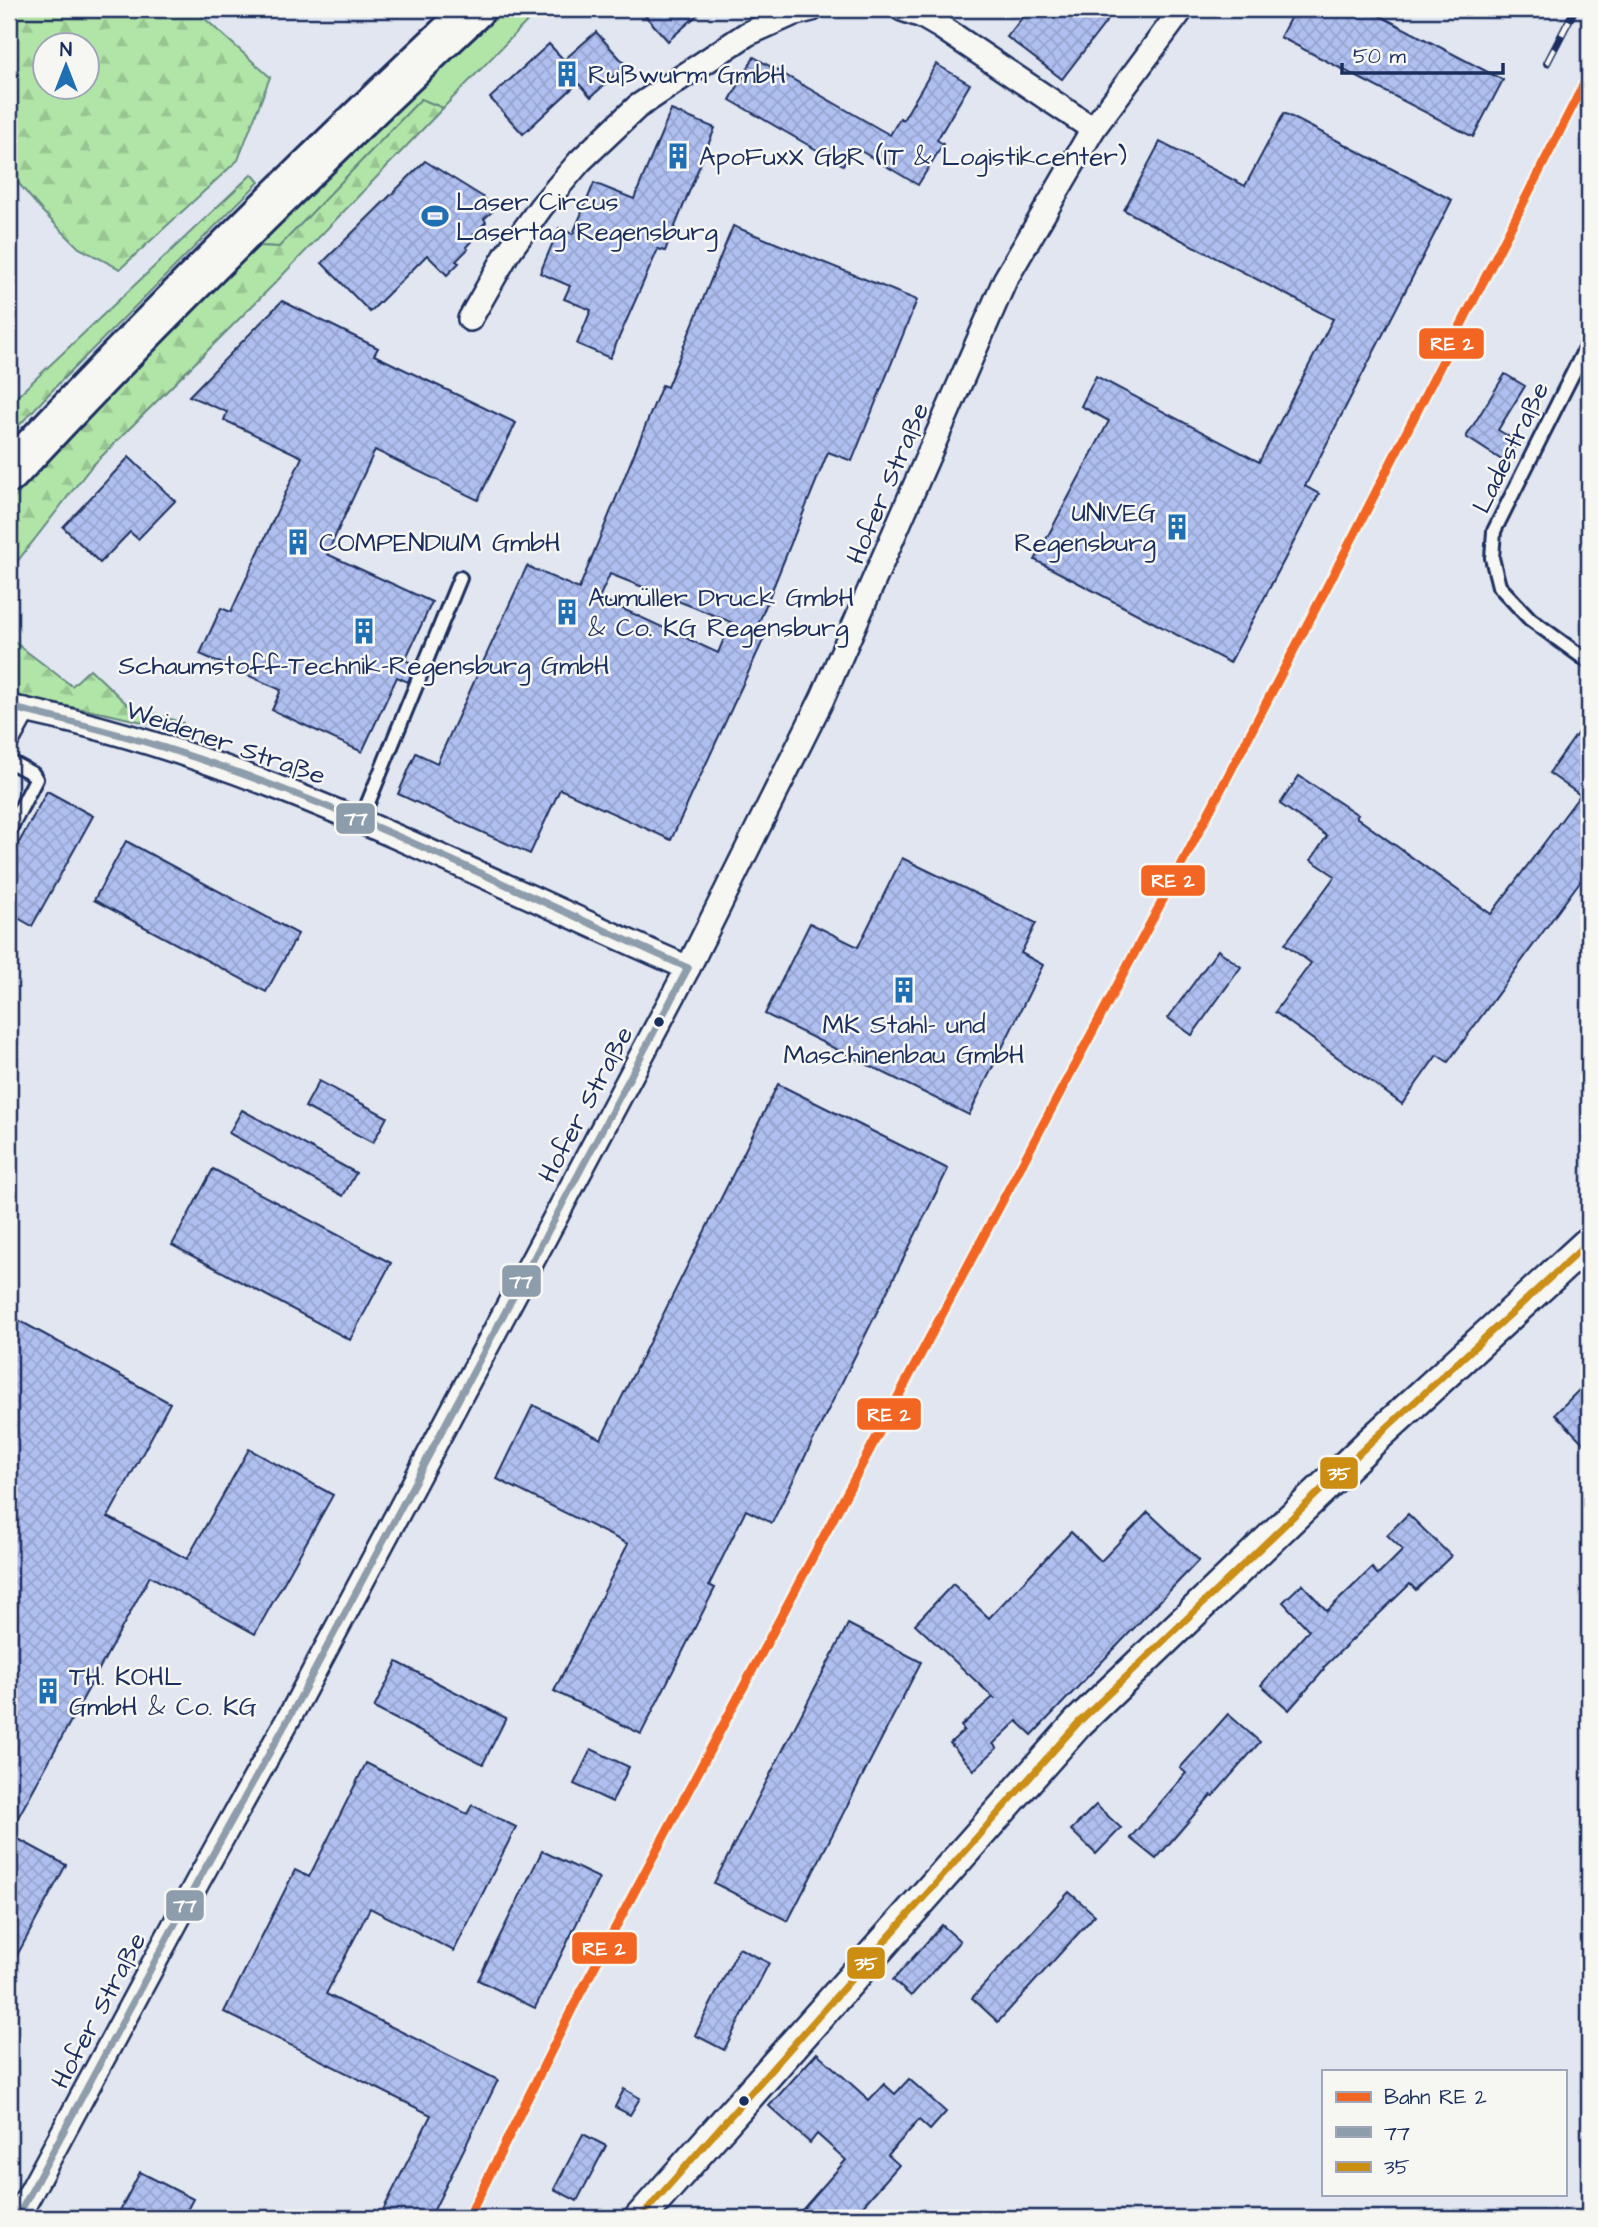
<svg xmlns="http://www.w3.org/2000/svg" width="1598" height="2227" font-family="'Architects Daughter',sans-serif">
<style>
.grass{fill:#b1e5a7;stroke:#668a82;stroke-width:2}
.forest{fill:url(#forest-firs);stroke:#668a82;stroke-width:2;fill-rule:evenodd}
.building{fill:url(#building-cross-hatch);stroke:#1b2f5e;stroke-width:2;fill-rule:evenodd}
.lines{fill:none;stroke-linecap:round;stroke-linejoin:round}
.service-casing{stroke:#1b2f5e;stroke-width:18}
.minor-casing{stroke:#1b2f5e;stroke-width:28}
.tertiary-casing{stroke:#1b2f5e;stroke-width:35}
.trunk-casing{stroke:#1b2f5e;stroke-width:44}
.service{stroke:#f6f6f2;stroke-width:12}
.minor{stroke:#f6f6f2;stroke-width:23}
.tertiary{stroke:#f6f6f2;stroke-width:30}
.trunk{stroke:#f6f6f2;stroke-width:38}
.rail-casing{stroke:#1b2f5e;stroke-width:8}
.rail{stroke:#f6f6f2;stroke-width:5;stroke-dasharray:16;stroke-linecap:butt}
.bus-1-casing{stroke:#f6f6f2;stroke-width:12}
.bus-2-casing{stroke:#f6f6f2;stroke-width:12}
.bus-1{stroke:#8e9dab;stroke-width:7}
.bus-2{stroke:#cb8e13;stroke-width:7}
.rail-1-casing{stroke:#f6f6f2;stroke-width:14}
.rail-1{stroke:#f26522;stroke-width:9}
.bus-dot{fill:#1b2f5e;stroke:#f6f6f2;stroke-width:2.5}
.labels{text-anchor:middle;stroke-width:5;stroke-linejoin:round;paint-order:stroke}
.poi-label{font-size:26px;fill:#1b2f5e;stroke:#f6f6f2;text-anchor:start}
.street-label{font-size:26px;fill:#1b2f5e;stroke:#f6f6f2}
.line-badge{stroke:#f6f6f2;stroke-width:2.5}
.badge-label{font-size:19px;text-anchor:middle;font-weight:bold;fill:#fff}
</style>
<defs>
<pattern id="forest-firs" width="22" height="20" patternUnits="userSpaceOnUse" patternTransform="scale(1.75)"><rect width="22" height="20" fill="#b1e5a7"/><path d="M5 1l3.5 6h-7zM16 11l3.5 6h-7z" fill="#98c592"/></pattern>
<pattern id="building-cross-hatch" width="8" height="8" patternUnits="userSpaceOnUse" patternTransform="scale(1.75)"><rect width="8" height="8" fill="#afbfef"/><path d="M0 0l8 8M0 8l8-8" fill="none" stroke="#96a4cf"/></pattern>
</defs>
<rect width="100%" height="100%" fill="#e1e6f1"/>
<filter id="ink" filterUnits="userSpaceOnUse"><feTurbulence type="fractalNoise" baseFrequency=".0143" numOctaves="2"/><feDisplacementMap in="SourceGraphic" scale="14" xChannelSelector="R" yChannelSelector="G"/><feConvolveMatrix kernelMatrix="1 2 1 2 8 2 1 2 1" color-interpolation-filters="sRGB"/></filter>
<g filter="url(#ink)">
<path class="grass" d="M506,9H539L443,108L421,99L279,247L256,246L403,104Z"/>
<g class="forest">
<path d="M9,9H194L270,77L238,160L120,269L79,248L42,211L9,172ZM46,46H88V88H46Z"/>
<path d="M421,99L443,108L273,285L91,467L9,572V504L92,411L256,246L279,247Z"/>
<path d="M252,174L259,182L62,380L9,436V404Z"/>
<path d="M9,638L72,686L90,669L129,706L183,723L182,731L103,713L9,695Z"/>
</g>
<g class="building">
<path d="M639,9H704L668,41Z"/>
<path d="M1029,9H1116L1062,79L1007,37Z"/>
<path d="M1295,9H1367L1503,80L1473,137L1280,37Z"/>
<path d="M596,32L626,65L591,97L578,83L523,134L490,98L549,44L564,60Z"/>
<path d="M754,57L890,135L900,118L903,120L936,64L970,84L937,140L943,144L918,185L854,147L843,165L730,100Z"/>
<path d="M671,110L715,128L665,251L658,249L610,358L577,344L591,310L564,299L570,286L540,273L559,228L573,234L594,183L634,199Z"/>
<path d="M1284,113L1452,200L1305,486L1319,494L1230,663L1035,560L1109,421L1081,406L1096,376L1259,462L1333,319L1124,210L1160,142L1245,186Z"/>
<path d="M425,161L483,197L495,209L484,219L486,222L474,234L476,236L466,247L468,249L456,261L459,263L447,275L427,255L370,312L322,263Z"/>
<path d="M733,226L917,300L852,461L828,452L755,632L765,636L671,840L560,789L530,854L398,794L416,753L437,763L527,566L579,589L662,385L667,387ZM610,574L731,622L718,653L599,598Z"/>
<path d="M282,301L378,348L374,355L516,423L478,500L375,450L327,554L432,602L405,660L415,665L408,682L397,677L362,752L272,710L281,690L200,654L221,608L231,612L302,457L224,420L227,412L189,396Z"/>
<path d="M1505,374L1525,386L1498,430L1518,442L1505,462L1466,437Z"/>
<path d="M129,457L175,501L138,539L130,532L100,563L63,527Z"/>
<path d="M1589,717V869L1448,1062L1437,1055L1402,1104L1275,1012L1311,963L1285,944L1335,876L1311,860L1327,836L1280,804L1299,776L1358,815L1356,817L1491,914L1580,795L1549,773Z"/>
<path d="M47,791L93,816L32,926L9,913V861Z"/>
<path d="M126,841L298,934L266,992L94,900Z"/>
<path d="M902,858L1036,923L1021,953L1043,965L969,1115L765,1014L810,923L858,947Z"/>
<path d="M1218,950L1241,967L1192,1035L1168,1018Z"/>
<path d="M319,1081L387,1117L373,1143L305,1107Z"/>
<path d="M778,1084L948,1169L772,1523L746,1510L709,1585L715,1588L641,1734L554,1691L628,1544L497,1479L533,1405L601,1439Z"/>
<path d="M242,1110L356,1173L343,1196L229,1133Z"/>
<path d="M213,1169L391,1263L350,1340L172,1245Z"/>
<path d="M9,1315L170,1403L108,1517L187,1559L249,1449L333,1495L255,1634L150,1576L9,1834L66,1865L9,1970Z"/>
<path d="M1589,1380V1449L1555,1414Z"/>
<path d="M1148,1512L1199,1560L1032,1735L1017,1721L993,1744L997,1748L974,1770L950,1743L964,1730L961,1726L992,1698H994L915,1624L953,1584L989,1618L1071,1532L1101,1561Z"/>
<path d="M1408,1514L1451,1556L1416,1590L1410,1584L1323,1668L1324,1670L1289,1710L1261,1685L1309,1630L1283,1602L1302,1584L1327,1611L1372,1568L1378,1575L1403,1550L1387,1535Z"/>
<path d="M848,1624L921,1662L788,1921L714,1883Z"/>
<path d="M397,1662L506,1718L483,1764L374,1708Z"/>
<path d="M1228,1714L1260,1742L1213,1796L1211,1795L1156,1859L1130,1838L1186,1773L1180,1768Z"/>
<path d="M591,1749L629,1767L612,1802L574,1784Z"/>
<path d="M366,1763L467,1814L472,1805L516,1827L454,1951L370,1908L326,1994L498,2080L430,2218H379L431,2115L224,2012L295,1870L309,1877Z"/>
<path d="M1096,1805L1121,1828L1096,1854L1071,1830Z"/>
<path d="M542,1851L599,1878L535,2008L478,1980Z"/>
<path d="M1069,1892L1095,1915L998,2022L972,1998Z"/>
<path d="M942,1925L960,1941L911,1996L893,1980Z"/>
<path d="M739,1948L769,1963L724,2050L695,2035Z"/>
<path d="M817,2053L869,2100L884,2084L895,2094L909,2079L946,2112L930,2130L919,2120L888,2155L899,2165L860,2209L871,2218H795L846,2160L817,2134L810,2143L769,2106Z"/>
<path d="M624,2089L640,2098L630,2115L615,2107Z"/>
<path d="M583,2134L606,2146L577,2201L554,2189Z"/>
<path d="M140,2172L193,2199L183,2218H116Z"/>
</g>
<g class="lines">
<g class="service-casing">
<g id="service">
<path d="M1589,341L1494,531L1492,558L1499,586L1530,619L1589,662"/>
<path d="M9,761L33,774L36,779L9,831"/>
<path d="M361,820L460,578"/>
</g>
</g>
<g class="minor-casing">
<g id="minor">
<path d="M902,9L922,16L941,27L1093,129"/>
<path d="M470,319L507,254L541,207L580,161L637,107L747,34L792,14L812,9"/>
<path d="M9,707C249,754 466,872 688,968"/>
<path d="M9,737L24,710"/>
<path d="M17,2218L198,1881L295,1707L688,968L822,699L1005,280L1093,129L1182,9"/>
</g>
</g>
<g class="tertiary-casing">
<path id="tertiary" d="M640,2218L1078,1723L1371,1442L1589,1242"/>
</g>
<g class="trunk-casing">
<path id="trunk" d="M9,473C159,312 315,159 475,9"/>
</g>
<use href="#service" class="service"/>
<use href="#minor" class="minor"/>
<use href="#tertiary" class="tertiary"/>
<use href="#trunk" class="trunk"/>
<g class="rail-casing">
<path id="rail" d="M1547,63L1575,9"/>
</g>
<use href="#rail" class="rail"/>
<g class="bus-1-casing">
<g id="bus-1">
<path d="M9,707C68,721 126,735 184,754C357,810 522,894 688,968"/>
<path d="M17,2218L198,1881L295,1707L688,968"/>
</g>
</g>
<g class="bus-2-casing">
<path id="bus-2" d="M640,2218L1078,1723L1371,1442L1589,1242"/>
</g>
<use href="#bus-1" class="bus-1"/>
<use href="#bus-2" class="bus-2"/>
<g class="rail-1-casing">
<path id="rail-1" d="M468,2218L572,2009L1184,860L1354,535L1589,74"/>
</g>
<use href="#rail-1" class="rail-1"/>
</g>
</g>
<defs>
<g id="building-bare" transform="scale(2.1)"><path d="M-4-6H4V6H1V3H-1V6H-4ZM-2.5-4.3h1.7v1.8h-1.7ZM.8-4.3h1.7v1.8H.8ZM-2.5-1h1.7V.8h-1.7ZM.8-1h1.7V.8H.8Z" fill="#1f6fb2" stroke="#f6f6f2" stroke-width="2.5" paint-order="stroke"/></g>
<g id="stadium-bare" transform="scale(2.1)"><path d="M0-5a6.5 5 0 1 0 0 10a6.5 5 0 1 0 0-10ZM-3.5-1.8h7v3.6h-7Z" fill="#1f6fb2" stroke="#f6f6f2" stroke-width="2.5" paint-order="stroke"/></g>
</defs>
<g fill-rule="evenodd">
<use href="#building-bare" x="567" y="74"/>
<use href="#building-bare" x="678" y="156"/>
<use href="#stadium-bare" x="435" y="216"/>
<use href="#building-bare" x="1177" y="527"/>
<use href="#building-bare" x="298" y="542"/>
<use href="#building-bare" x="567" y="612"/>
<use href="#building-bare" x="364" y="631"/>
<use href="#building-bare" x="904" y="990"/>
<use href="#building-bare" x="48" y="1691"/>
</g>
<g class="bus-dot">
<circle cx="659" cy="1022" r="6"/>
<circle cx="744" cy="2101" r="6"/>
</g>
<g class="labels">
<g class="poi-label">
<text x="588" y="83">Rußwurm GmbH</text>
<text x="699" y="165">ApoFuxX GbR (IT &amp; Logistikcenter)</text>
<text x="456" y="210">Laser Circus<tspan x="456" dy="30">Lasertag Regensburg</tspan></text>
<text x="1156" y="521" text-anchor="end">UNIVEG<tspan x="1156" dy="30">Regensburg</tspan></text>
<text x="319" y="551">COMPENDIUM GmbH</text>
<text x="588" y="606">Aumüller Druck GmbH<tspan x="588" dy="30">&amp; Co. KG Regensburg</tspan></text>
<text x="364" y="674" text-anchor="middle">Schaumstoff-Technik-Regensburg GmbH</text>
<text x="904" y="1033" text-anchor="middle">MK Stahl- und<tspan x="904" dy="30">Maschinenbau GmbH</tspan></text>
<text x="69" y="1685">TH. KOHL<tspan x="69" dy="30">GmbH &amp; Co. KG</tspan></text>
</g>
<g class="street-label">
<text transform="translate(1510 447) rotate(-64)" y="9">Ladestraße</text>
<text transform="translate(887 483) rotate(-67)" y="9">Hofer Straße</text>
<text transform="translate(226 742) rotate(19)" y="9">Weidener Straße</text>
<text transform="translate(585 1104) rotate(-62)" y="9">Hofer Straße</text>
<text transform="translate(98 2010) rotate(-62)" y="9">Hofer Straße</text>
</g>
</g>
<g class="line-badge">
<rect x="1418" y="327" width="67" height="33" rx="7" fill="#f26522"/>
<rect x="335" y="802" width="41" height="33" rx="7" fill="#8e9dab"/>
<rect x="1140" y="864" width="66" height="33" rx="7" fill="#f26522"/>
<rect x="501" y="1264" width="41" height="34" rx="7" fill="#8e9dab"/>
<rect x="856" y="1397" width="66" height="34" rx="7" fill="#f26522"/>
<rect x="1319" y="1456" width="40" height="34" rx="7" fill="#cb8e13"/>
<rect x="165" y="1889" width="40" height="33" rx="7" fill="#8e9dab"/>
<rect x="571" y="1931" width="67" height="34" rx="7" fill="#f26522"/>
<rect x="846" y="1946" width="40" height="34" rx="7" fill="#cb8e13"/>
</g>
<g class="badge-label">
<text x="1452" y="350">RE 2</text>
<text x="356" y="825">77</text>
<text x="1173" y="887">RE 2</text>
<text x="521" y="1288">77</text>
<text x="889" y="1421">RE 2</text>
<text x="1339" y="1480">35</text>
<text x="185" y="1912">77</text>
<text x="604" y="1955">RE 2</text>
<text x="866" y="1970">35</text>
</g>
<rect width="1598" height="2227" fill="none" stroke="#f6f6f2" stroke-width="35"/>
<rect x="18" y="18" width="1563" height="2192" fill="none" stroke="#1b2f5e" stroke-width="2.5" filter="url(#ink)"/>
<rect x="1322" y="2070" width="245" height="126" fill="#f6f6f2" stroke="#9ea6b7" stroke-width="2"/>
<rect x="1336" y="2092" width="35" height="10" fill="#f26522" stroke="#9ea6b7" stroke-width="2"/>
<text x="1384" y="2104" font-size="21" fill="#1b2f5e">Bahn RE 2</text>
<rect x="1336" y="2127" width="35" height="10" fill="#8e9dab" stroke="#9ea6b7" stroke-width="2"/>
<text x="1384" y="2140" font-size="21" fill="#1b2f5e">77</text>
<rect x="1336" y="2162" width="35" height="10" fill="#cb8e13" stroke="#9ea6b7" stroke-width="2"/>
<text x="1384" y="2174" font-size="21" fill="#1b2f5e">35</text>
<g transform="translate(66 66)"><circle r="33" fill="#f6f6f2" stroke="#9ea6b7" stroke-width="2"/>
<path d="M0-5L12 26L0 18L-12 26Z" fill="#1f6fb2"/>
<text y="-10" font-size="19" font-weight="bold" text-anchor="middle" fill="#1b2f5e">N</text>
</g>
<path d="M1342 63v10h161v-10" fill="none" stroke="#1b2f5e" stroke-width="3.5"/>
<text x="1353" y="63" font-size="21" fill="#1b2f5e" stroke="#f6f6f2" stroke-width="5" paint-order="stroke">50 m</text>
</svg>
